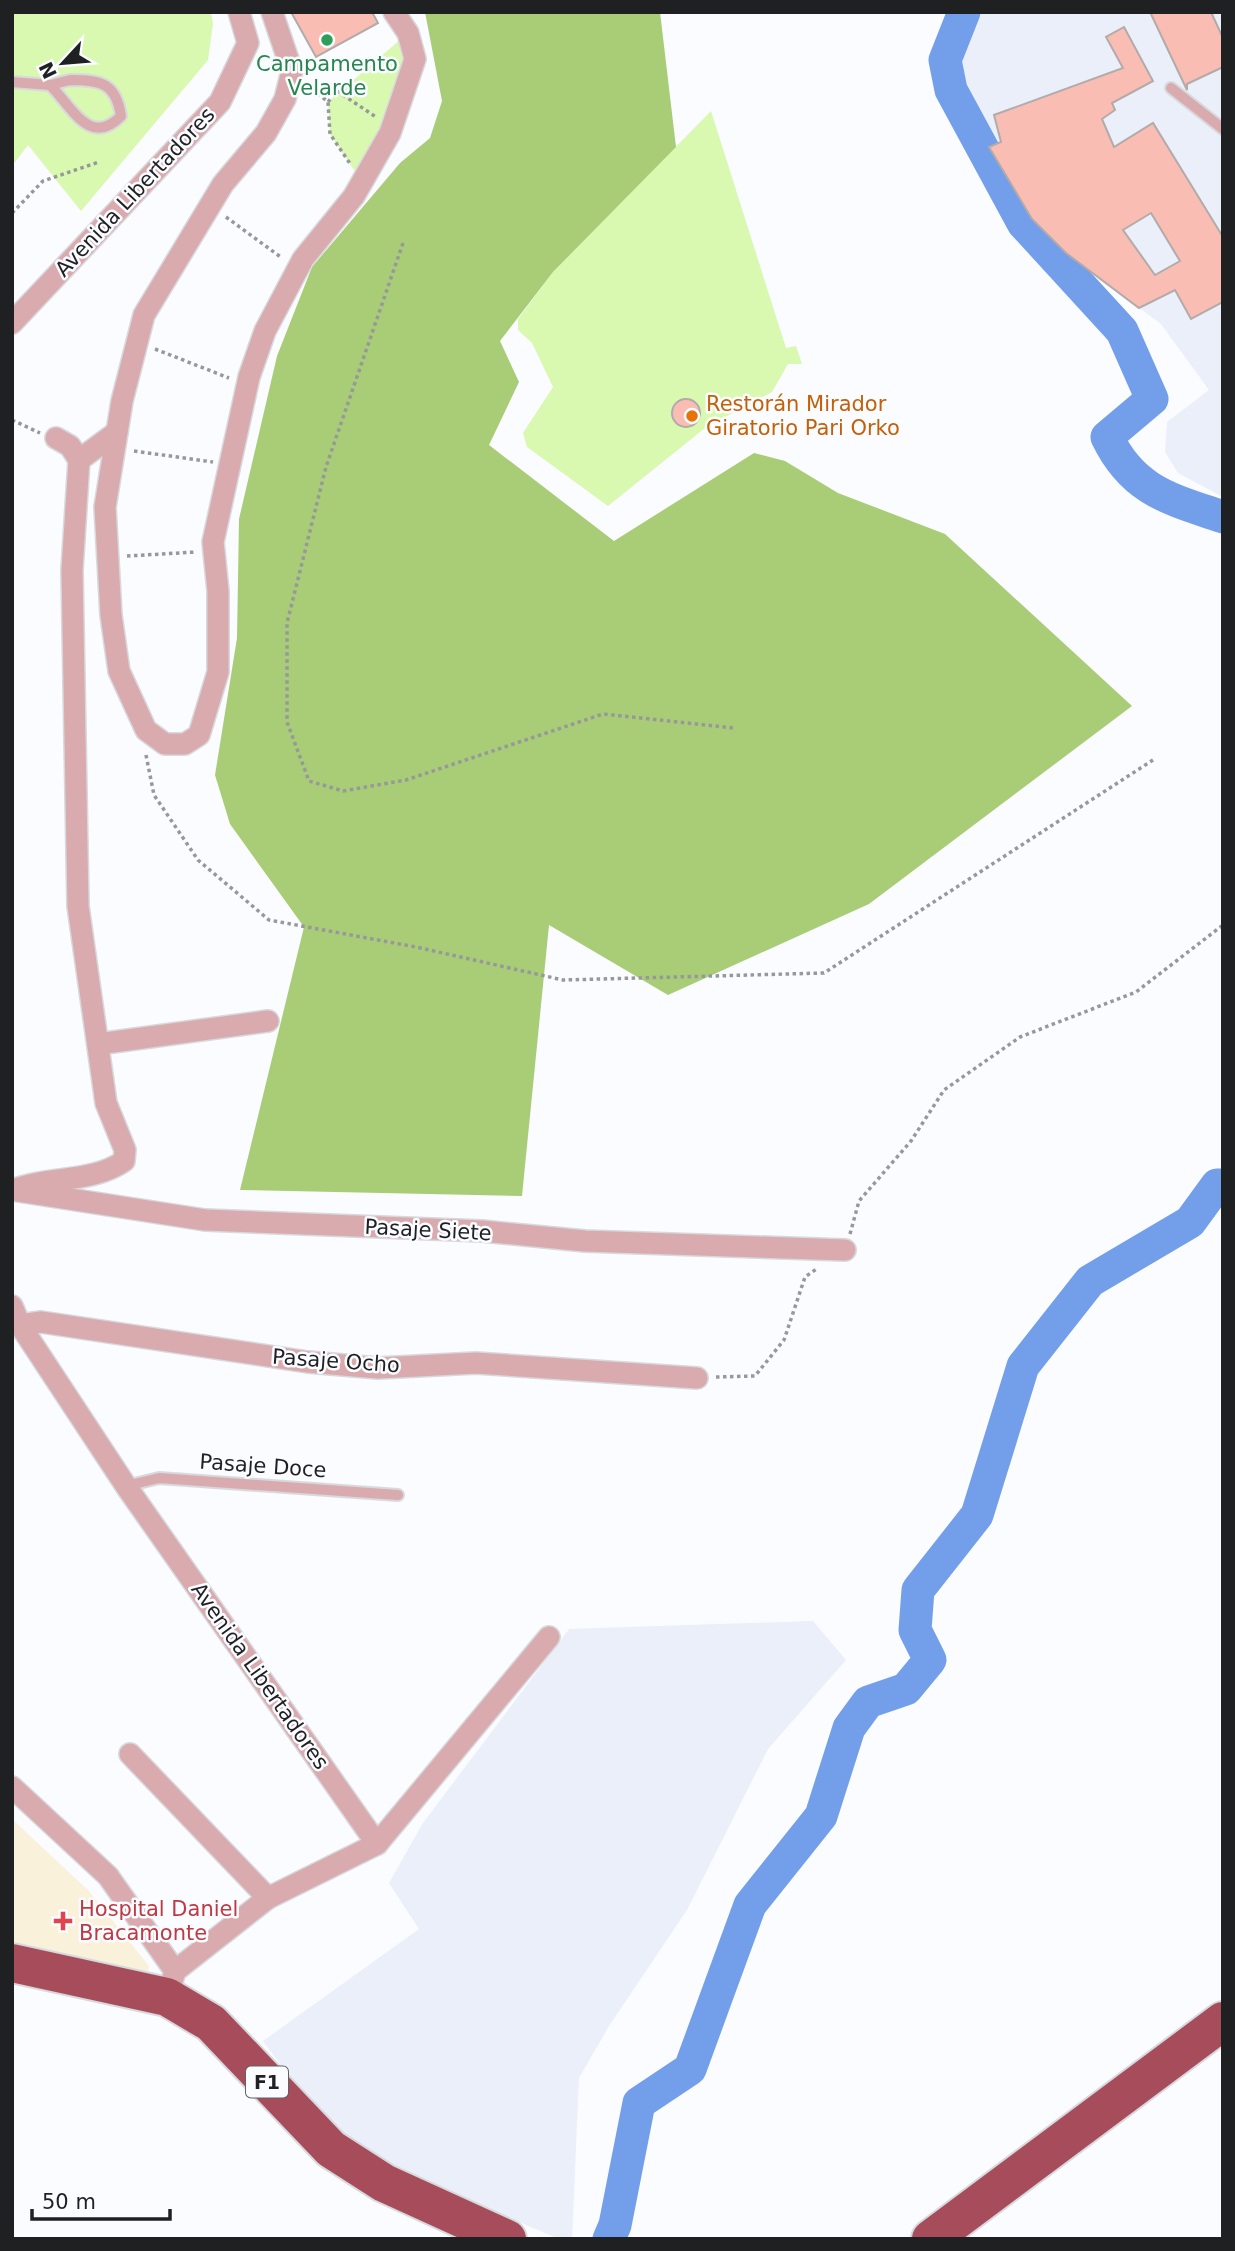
<svg xmlns="http://www.w3.org/2000/svg" width="1235" height="2251" font-family="'DejaVu Sans',sans-serif">
<style>
.built{fill:#eaeff9}
.medical{fill:#faf1db}
.green{fill:#d9f8b0}
.forest{fill:#a9cd76}
.lines{fill:none;stroke-linecap:round;stroke-linejoin:round}
.river{stroke:#739fea;stroke-width:33}
.building{fill:#fabdb4;stroke:#b2abaa;stroke-width:2;fill-rule:evenodd}
.lane-casing{stroke:#d7d9dc;stroke-width:14}
.street-casing{stroke:#d7d9dc;stroke-width:24}
.highway-casing{stroke:#d7d9dc;stroke-width:42}
.path{stroke:#96989a;stroke-width:3.5;stroke-dasharray:3.5 3.5;stroke-linecap:butt}
.lane{stroke:#d9abaf;stroke-width:10}
.street{stroke:#d9abaf;stroke-width:21}
.highway{stroke:#a74c5a;stroke-width:38}
.leisure-dot{fill:#2e9e5b;stroke:#fafcff;stroke-width:2.5}
.food-dot{fill:#e8710a;stroke:#fafcff;stroke-width:2.5}
.health-dot{fill:#e0444e;stroke:#fafcff;stroke-width:2.5}
.labels{text-anchor:middle;stroke-width:5;stroke-linejoin:round;paint-order:stroke}
.shield{fill:#fafcff;stroke:#616264;stroke-width:2}
.shield-label{font-size:19px;font-weight:bold;fill:#1f2022}
.leisure-label{font-size:21px;fill:#27864d;stroke:#fafcff}
.street-label{font-size:21px;fill:#1f2022;stroke:#fafcff}
.food-label{font-size:21px;fill:#c56008;stroke:#fafcff;text-anchor:start}
.health-label{font-size:21px;fill:#be3a42;stroke:#fafcff;text-anchor:start}
</style>
<rect width="100%" height="100%" fill="#fafcff"/>
<g class="built">
<path d="M982,12H1223V497L1178,473L1165,452L1167,422L1209,390L1161,324L1066,253L1032,219L989,147L957,68Z"/>
<path d="M813,1621L846,1660L768,1749L687,1910L609,2026L579,2078L572,2239H559L370,2158L328,2130L263,2041L419,1929L389,1883L423,1823L569,1629Z"/>
</g>
<path class="medical" d="M12,1819L89,1891L149,1966L148,1974L12,1952Z"/>
<g class="green">
<path d="M12,12H211L213,24L208,60L81,211L28,145L12,166Z"/>
<path d="M408,33L415,59L362,182L330,134L328,102Z"/>
<path d="M711,111L786,348L796,346L802,364H788L772,392L705,428L608,506L527,447L523,433L553,387L532,343L518,330V319L553,272Z"/>
</g>
<path class="forest" d="M425,12H660L676,147L553,272L500,341L519,382L489,445L614,541L754,453L785,461L838,493L945,534L1132,706L869,904L668,995L549,925L522,1196L240,1190L304,927L230,824L215,775L237,638L239,519L277,356L312,267L400,163L430,138L442,101Z"/>
<g class="lines">
<g class="river">
<path d="M964,12L945,60L951,90L1023,223L1122,331L1152,399L1107,437C1133,491 1170,499 1223,517"/>
<path d="M609,2239L615,2225L639,2103L690,2069L750,1905L821,1816L849,1728L868,1702L906,1689L930,1660L915,1630L918,1590L977,1515L1023,1366L1090,1281L1190,1222L1217,1185H1223"/>
</g>
</g>
<g class="building">
<path d="M291,12H372L378,23L316,57Z"/>
<path d="M1150,12H1211L1223,38V67L1187,84V90Z"/>
<path d="M1124,27L1153,81L1112,103L1115,110L1102,119L1114,147L1153,123L1223,237V302L1191,319L1175,290L1139,308L1066,253L1032,219L989,147L1001,142L994,115L1123,68L1106,37ZM1151,213L1180,261L1155,275L1123,230Z"/>
<circle cx="686" cy="413" r="14"/>
</g>
<g class="lines">
<g class="lane-casing">
<g id="lane">
<path d="M70,80C101,80 116,83 121,116C90,148 72,107 50,85Z"/>
<path d="M12,82L50,85"/>
<path d="M1171,88L1223,129"/>
<path d="M126,1486L159,1478L398,1495"/>
</g>
</g>
<g class="street-casing">
<g id="street">
<path d="M272,12L292,71L285,99L266,133L223,184L144,315L122,401L105,507L111,615L119,671L146,730L165,744H185L199,735L218,672V591L213,542L249,377L265,331L303,259L354,196L390,133L415,59L408,33L394,12"/>
<path d="M12,323L220,102L248,43L239,12"/>
<path d="M79,460L117,432"/>
<path d="M98,1044L268,1021"/>
<path d="M13,1190C48,1176 93,1183 124,1161L125,1150L106,1103L78,906L72,570L79,460L70,446L56,438"/>
<path d="M18,1191L205,1220L482,1231L585,1241L845,1250"/>
<path d="M12,1306L20,1325L126,1486L377,1844L268,1898L175,1971"/>
<path d="M20,1325L41,1322L308,1362L378,1368L476,1363L697,1378"/>
<path d="M130,1754L268,1898"/>
<path d="M12,1787L108,1876L175,1971L171,1985"/>
<path d="M377,1844L549,1637"/>
</g>
</g>
<g class="highway-casing">
<g id="highway">
<path d="M12,1963L167,1997L211,2023L331,2149L384,2183L507,2239"/>
<path d="M931,2239L1223,2021"/>
</g>
</g>
<g class="path">
<path d="M307,84L328,102L330,134L351,165"/>
<path d="M328,102L337,91L376,117"/>
<path d="M12,213L43,181L99,162"/>
<path d="M226,217L282,258"/>
<path d="M403,243L326,467L287,623V722L309,781L343,791L406,780L603,714L734,728"/>
<path d="M155,349L229,378"/>
<path d="M12,420L40,433"/>
<path d="M134,451L213,462"/>
<path d="M127,556L196,552"/>
<path d="M146,755L154,795L198,860L269,920L416,947L563,980L824,973L1153,760"/>
<path d="M850,1234L859,1201L911,1141L944,1090L1020,1037L1136,992L1223,925"/>
<path d="M716,1377L755,1376L784,1340L805,1277L818,1268"/>
</g>
<use href="#lane" class="lane"/>
<use href="#street" class="street"/>
<use href="#highway" class="highway"/>
</g>
<circle class="leisure-dot" cx="327" cy="40" r="7"/>
<circle class="food-dot" cx="692" cy="416" r="7"/>
<path class="health-dot" d="M59.5 1910.5h7v7h7v7h-7v7h-7v-7h-7v-7h7z"/>
<g class="labels">
<rect class="shield" x="246" y="2066.5" width="42" height="31" rx="5"/>
<g class="shield-label">
<text x="267" y="2089">F1</text>
</g>
<g class="leisure-label">
<text x="327" y="71">Campamento<tspan x="327" dy="24">Velarde</tspan></text>
</g>
<g class="street-label">
<text transform="translate(135 192) rotate(-47)" y="7">Avenida Libertadores</text>
<text transform="translate(428 1230) rotate(3)" y="7">Pasaje Siete</text>
<text transform="translate(336 1361) rotate(4)" y="7">Pasaje Ocho</text>
<text transform="translate(263 1466) rotate(4)" y="7">Pasaje Doce</text>
<text transform="translate(260 1676) rotate(55)" y="7">Avenida Libertadores</text>
</g>
<g class="food-label">
<text x="706" y="411">Restorán Mirador<tspan x="706" dy="24">Giratorio Pari Orko</tspan></text>
</g>
<g class="health-label">
<text x="79" y="1916">Hospital Daniel<tspan x="79" dy="24">Bracamonte</tspan></text>
</g>
</g>
<rect width="1235" height="2251" fill="none" stroke="#1f2022" stroke-width="28"/>
<g transform="translate(63 63) rotate(244)" stroke="#fafcff" stroke-width="5" paint-order="stroke">
<path d="M0-5L12 26L0 18L-12 26Z" fill="#1f2022"/>
<text y="-10" font-size="19" font-weight="bold" text-anchor="middle" fill="#1f2022">N</text>
</g>
<path d="M32 2209v10h138v-10" fill="none" stroke="#1f2022" stroke-width="3.5"/>
<text x="42" y="2209" font-size="21" fill="#1f2022" stroke="#fafcff" stroke-width="5" paint-order="stroke">50 m</text>
</svg>
